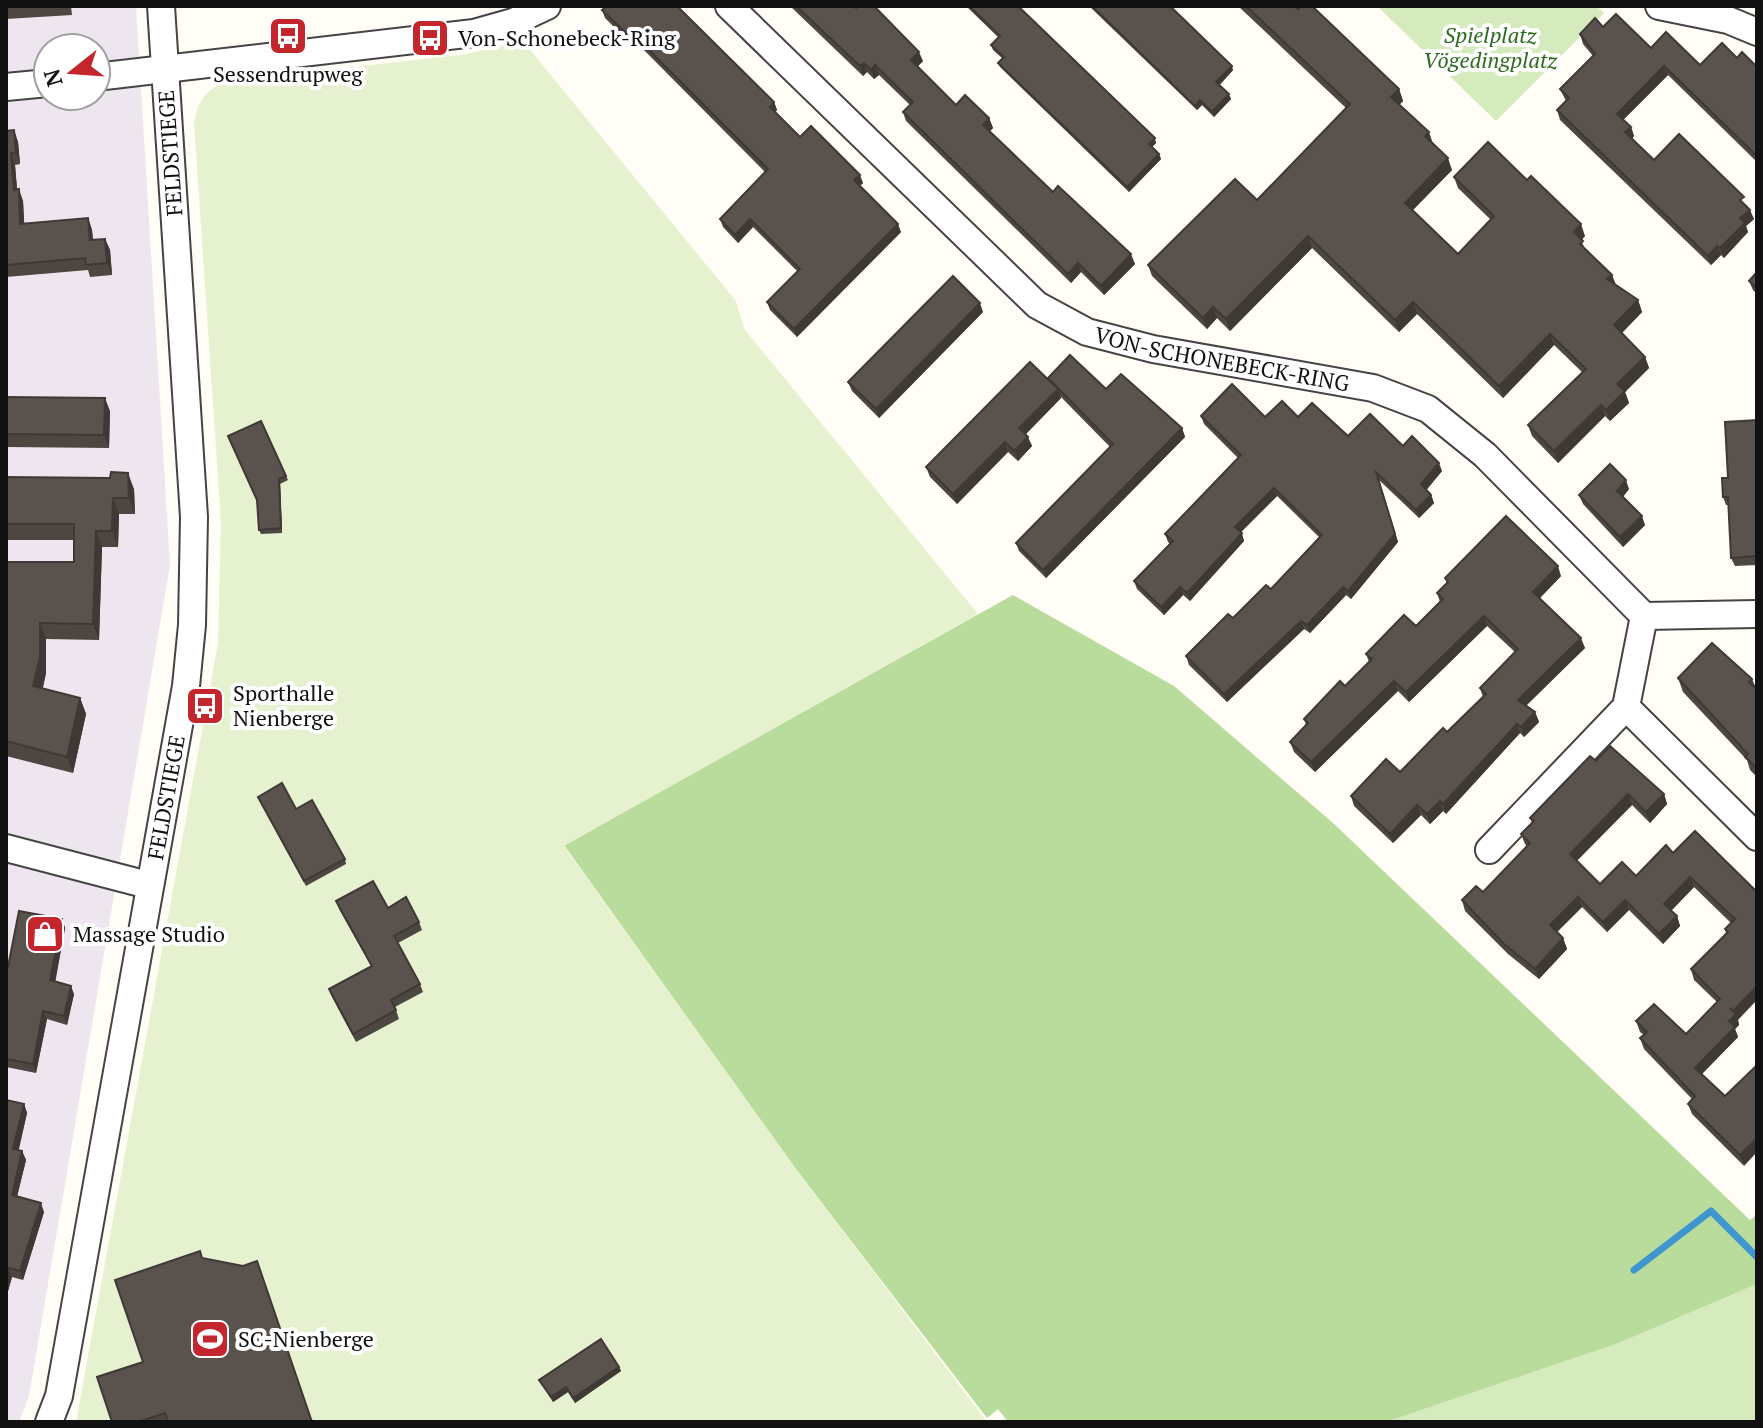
<svg xmlns="http://www.w3.org/2000/svg" width="1763" height="1428" font-family="'PT Serif',serif">
<style>
.industrial{fill:#eee6ef;fill-rule:evenodd}
.green{fill:#d5ebbd}
.forest{fill:#b9dc9c}
.pitch{fill:#e6f2cf}
.lines{fill:none;stroke-linecap:round;stroke-linejoin:round}
.stream{stroke:#3f96cf;stroke-width:7}
.minor-casing{stroke:#444;stroke-width:30}
.minor{stroke:#fff;stroke-width:26}
.wall{fill:#4d4742}
.shaded-wall{fill:#3f3936}
.building{fill:#5a524d;stroke:#3f3936;stroke-width:2}
.labels{text-anchor:middle;stroke-width:8;stroke-linejoin:round;paint-order:stroke}
.park-label{font-size:22px;font-style:italic;fill:#2f6b1f;stroke:#fff}
.poi-label{font-size:22px;fill:#111;stroke:#fff;text-anchor:start}
.street-label{font-size:22px;fill:#111;stroke:#fff}
</style>
<rect width="100%" height="100%" fill="#fffdf5"/>
<path class="industrial" d="M6,6H136L170,565L29,1396L19,1422H6ZM48,48H96V96H48Z"/>
<g class="green">
<path d="M1377,6H1596L1604,13L1496,121Z"/>
<path d="M1757,1284V1422H1386L1619,1343Z"/>
</g>
<path class="forest" d="M1013,595L1174,686L1333,823L1750,1220L1757,1214V1284L1619,1343L1386,1422H1008L998,1409L987,1418L792,1164L564,845Z"/>
<path class="pitch" d="M522,40L736,301L745,330L978,614L564,846L794,1166L987,1422H76L218,643L221,523L194,122C199,98 208,87 231,81L467,54Z"/>
<g class="lines">
<path class="stream" d="M1634,1270L1711,1211L1757,1257"/>
<g class="minor-casing">
<g id="minor">
<path id="s1" d="M729,6L1037,305L1087,332L1153,349L1373,388L1428,409L1485,455L1644,616L1757,614"/>
<path d="M1659,6L1728,20L1757,32"/>
<path d="M96,77L474,33L513,22L547,6"/>
<path d="M6,87L48,83"/>
<path d="M1626,707L1757,837"/>
<path d="M6,848L148,885"/>
<path d="M1489,850L1626,707L1644,616"/>
<path id="s2" d="M49,1422L59,1396L186,686L192,625L194,517L161,6"/>
</g>
</g>
<use href="#minor" class="minor"/>
</g>
<g class="wall">
<path d="M6,6H71L72,15L6,19Z"/>
<path d="M790,6H854L923,61L917,67L956,105L989,118L993,128L990,131L1053,192L1135,264L1104,295L1081,272L1071,283L906,121L903,112L910,105L879,75L874,79L867,72L863,76Z"/>
<path d="M966,6H1018L1156,143L1152,147L1159,154L1161,159L1129,192L1000,67L998,63L1002,58L993,50L991,45L998,37Z"/>
<path d="M1089,6H1170L1233,70L1219,85L1231,99L1214,117L1202,105L1197,110Z"/>
<path d="M1238,6H1294L1399,89L1403,101L1399,105L1433,144L1452,170L1413,210L1458,254L1491,220L1458,188L1454,177L1585,236L1581,240L1585,249L1612,275L1616,285L1638,300L1642,312L1622,333L1645,357L1649,368L1625,392L1629,403L1610,421L1605,416L1558,463L1532,436L1528,425L1582,372L1554,345L1503,398L1417,314L1399,332L1312,248L1230,331L1217,318L1207,329L1152,276L1148,265L1257,200L1346,108Z"/>
<path d="M602,10L774,102L777,110L775,112L800,137L863,183L860,186L901,232L797,337L770,310L767,302L797,271L753,227L738,243L723,227L720,219L765,172L632,38L628,41L605,18Z"/>
<path d="M1603,27L1651,48L1700,65L1737,58L1757,67V162L1668,75L1623,120L1631,127L1634,136L1632,139L1654,160L1747,206L1754,219L1746,226L1748,232L1724,258L1721,255L1711,265L1560,120L1557,110L1566,101L1560,89L1593,56L1583,44L1580,34Z"/>
<path d="M14,130L18,142L20,164L15,165L17,189L23,201L24,224L88,218L92,230L93,240L105,239L110,250L112,275L90,277L88,270L6,277V131Z"/>
<path d="M1757,272V294L1753,290L1749,281Z"/>
<path d="M983,312L879,418L852,391L848,382Z"/>
<path d="M1048,380L1106,389L1182,428L1185,437L1046,578L1019,551L1016,543L1110,447L1060,396L1061,398L1026,434L1032,446L1018,461L1008,452L957,504L930,477L926,467Z"/>
<path d="M6,397L110,411L109,448L6,447Z"/>
<path d="M1201,416L1298,417L1348,436L1403,446L1442,471L1426,490L1431,495L1434,503L1419,518L1379,480L1398,542L1351,599L1346,595L1310,633L1304,629L1227,702L1189,665L1186,656L1271,589L1319,537L1277,496L1241,532L1244,541L1190,601L1183,595L1164,615L1137,589L1134,581L1170,544L1168,542L1165,534L1238,458L1204,424Z"/>
<path d="M1757,420V565L1735,566L1731,558L1729,505H1726L1723,497L1728,478Z"/>
<path d="M261,421L288,480L280,484L282,533L261,534L259,530Z"/>
<path d="M6,477L134,489L135,514H119L118,547H102L99,640L46,639V673L43,688L80,698L86,714L73,773L6,756V562H74V540H6Z"/>
<path d="M1629,489L1623,497L1645,525L1623,547L1583,504L1579,495Z"/>
<path d="M1561,576L1540,598L1585,648L1526,706L1535,712L1539,722L1524,737L1520,733L1446,814L1443,811L1430,824L1421,815L1393,843L1354,806L1351,796L1400,772L1460,721L1483,697L1480,688L1515,652L1487,626L1409,702L1398,691L1315,772L1294,752L1290,742L1306,725L1304,719L1345,686L1369,662L1366,654L1416,626L1440,602L1437,593L1447,583L1445,578Z"/>
<path d="M1678,678L1752,679L1757,690V777L1750,770L1747,760L1683,692Z"/>
<path d="M1596,761L1664,794L1667,804L1650,823L1632,805L1577,861L1600,884L1636,876L1673,853L1757,892L1738,1020L1739,1025L1735,1029L1738,1037L1702,1074L1725,1096L1744,1166L1692,1114L1688,1104L1692,1099L1644,1049L1640,1038L1644,1035L1640,1032L1636,1021L1686,1034L1717,1002L1694,980L1691,969L1726,933L1725,929L1731,923L1694,887L1671,911L1677,916L1680,926L1663,944L1629,910L1607,932L1582,907L1557,932L1563,938L1567,949L1539,979L1508,954L1465,911L1462,900L1483,892L1527,846L1525,844L1521,834L1532,823L1530,818Z"/>
<path d="M258,797L296,809L345,859L346,864L306,886Z"/>
<path d="M336,901L388,908L419,922L422,930L398,943L420,984L423,992L395,1007L399,1019L356,1042L332,997L329,989L371,966L339,909Z"/>
<path d="M62,919L65,928L55,981L74,994L67,1025L47,1019L36,1073L6,1067V967H8Z"/>
<path d="M6,1100L24,1104L27,1113L18,1150L22,1151L26,1160L17,1197L44,1212L23,1280L12,1277L6,1298Z"/>
<path d="M202,1258L313,1422H112L143,1362Z"/>
<path d="M619,1367L621,1371L575,1403L568,1392L553,1402L539,1380Z"/>
</g>
<g class="shaded-wall">
<path d="M629,30L632,38L628,41L626,33Z"/>
<path d="M919,52L923,61L914,70L911,60Z"/>
<path d="M864,63L867,72L863,76L860,66Z"/>
<path d="M875,65L879,75L874,79L871,70Z"/>
<path d="M1232,66L1233,70L1218,87L1216,82Z"/>
<path d="M1664,66L1668,75L1620,123L1617,114Z"/>
<path d="M1399,89L1403,101L1395,109L1391,97Z"/>
<path d="M1229,94L1231,99L1214,117L1212,112Z"/>
<path d="M1200,100L1202,105L1197,110L1195,106Z"/>
<path d="M774,102L777,110L772,115L770,107Z"/>
<path d="M989,118L993,128L987,134L983,125Z"/>
<path d="M1631,127L1634,136L1629,142L1625,132Z"/>
<path d="M14,130L18,142L20,164L16,153Z"/>
<path d="M1429,132L1433,144L1425,136Z"/>
<path d="M1155,138L1156,143L1150,149L1149,144Z"/>
<path d="M11,153L15,165L18,201L14,190Z"/>
<path d="M1159,154L1161,159L1129,192L1127,187Z"/>
<path d="M1448,158L1452,170L1409,214L1405,203Z"/>
<path d="M860,175L863,183L857,188L854,180Z"/>
<path d="M19,189L23,201L25,236L20,224Z"/>
<path d="M1750,210L1754,219L1746,226L1748,232L1724,258L1720,248L1740,218Z"/>
<path d="M88,218L92,230L94,252L90,240Z"/>
<path d="M750,219L753,227L738,243L735,235Z"/>
<path d="M898,224L901,232L797,337L794,329Z"/>
<path d="M1581,224L1585,236L1578,244L1574,232Z"/>
<path d="M1308,236L1312,248L1230,331L1226,319Z"/>
<path d="M105,239L110,250L112,275L107,263Z"/>
<path d="M1717,246L1721,255L1711,265L1708,256Z"/>
<path d="M1131,254L1135,264L1104,295L1101,286Z"/>
<path d="M1078,263L1081,272L1071,283L1068,274Z"/>
<path d="M1612,275L1616,286L1607,279Z"/>
<path d="M1638,300L1642,312L1618,337L1614,325Z"/>
<path d="M1413,302L1417,314L1399,332L1395,320Z"/>
<path d="M980,303L983,312L879,418L876,409Z"/>
<path d="M1213,307L1217,318L1207,329L1203,318Z"/>
<path d="M1550,334L1554,345L1503,398L1499,386Z"/>
<path d="M1645,357L1649,368L1625,392L1629,403L1610,421L1606,410L1617,384Z"/>
<path d="M1058,389L1061,398L1023,437L1019,428Z"/>
<path d="M105,398L110,411L109,448L104,435Z"/>
<path d="M1601,405L1605,416L1558,463L1554,451Z"/>
<path d="M1182,428L1185,437L1046,578L1043,570Z"/>
<path d="M1028,437L1032,446L1018,461L1014,451Z"/>
<path d="M1005,442L1008,452L957,504L953,494Z"/>
<path d="M1439,463L1442,471L1424,493L1421,484Z"/>
<path d="M128,473L134,489L135,514L129,498Z"/>
<path d="M279,479L280,484L282,533L281,528Z"/>
<path d="M1379,480L1398,542L1351,599L1348,591Z"/>
<path d="M1626,480L1629,489L1620,500L1617,491Z"/>
<path d="M1274,488L1277,496L1238,535L1235,527Z"/>
<path d="M1431,495L1434,503L1419,518L1416,510Z"/>
<path d="M113,498L119,514L118,547L112,531Z"/>
<path d="M1642,516L1645,525L1623,547L1620,537Z"/>
<path d="M96,531L102,547L99,640L93,624Z"/>
<path d="M1242,533L1244,541L1190,601L1187,593Z"/>
<path d="M1558,566L1561,576L1537,601L1533,592Z"/>
<path d="M1180,587L1183,595L1164,615L1161,607Z"/>
<path d="M1343,587L1346,595L1310,633L1307,625Z"/>
<path d="M1484,616L1487,626L1409,702L1406,692Z"/>
<path d="M1301,621L1304,629L1227,702L1224,694Z"/>
<path d="M40,623L46,639V673L39,702L33,686Z"/>
<path d="M1581,638L1585,648L1521,710L1518,700Z"/>
<path d="M1394,681L1398,691L1315,772L1311,762Z"/>
<path d="M80,698L86,714L73,773L67,757Z"/>
<path d="M1535,712L1539,722L1524,737L1521,727Z"/>
<path d="M1517,724L1520,733L1446,814L1443,804Z"/>
<path d="M1628,794L1632,805L1573,864L1570,854Z"/>
<path d="M1664,794L1667,804L1650,823L1646,812Z"/>
<path d="M1440,801L1443,811L1430,824L1427,814Z"/>
<path d="M1417,805L1421,815L1393,843L1390,834Z"/>
<path d="M1690,877L1694,887L1668,914L1664,904Z"/>
<path d="M1578,897L1582,907L1554,935L1550,925Z"/>
<path d="M1625,900L1629,910L1607,932L1603,922Z"/>
<path d="M1677,916L1680,926L1663,944L1659,934Z"/>
<path d="M62,919L65,928L54,989L50,980Z"/>
<path d="M1563,938L1567,949L1539,979L1535,969Z"/>
<path d="M71,986L74,994L67,1025L64,1016Z"/>
<path d="M1757,986V1000L1738,1020L1739,1025L1735,1029L1738,1037L1698,1078L1695,1068L1729,1021L1733,1011Z"/>
<path d="M43,1011L47,1019L36,1073L33,1064Z"/>
<path d="M24,1104L27,1113L17,1158L13,1149Z"/>
<path d="M1757,1138V1152L1744,1166L1740,1155Z"/>
<path d="M22,1151L26,1160L15,1204L12,1195Z"/>
<path d="M41,1203L44,1212L23,1280L20,1271Z"/>
<path d="M8,1268L12,1277L6,1298V1277Z"/>
<path d="M619,1367L621,1371L575,1403L573,1398Z"/>
<path d="M566,1387L568,1392L553,1402L551,1397Z"/>
</g>
<g class="building">
<path d="M607,6H677L774,102L770,107L800,137L811,126L860,175L854,180L898,224L794,329L767,302L800,269L750,219L735,235L720,219L768,169L629,30L626,33L602,10Z"/>
<path d="M796,6H854L856,8L857,6H874L919,52L911,60L956,105L965,95L989,118L983,125L1053,192L1058,186L1131,254L1101,286L1078,263L1068,274L903,112L913,102L875,65L871,70L864,63L860,66Z"/>
<path d="M969,6H1018L1155,138L1149,144L1159,154L1127,187L998,63L1004,57L991,45L1000,36Z"/>
<path d="M1092,6H1170L1232,66L1216,82L1229,94L1212,112L1200,100L1195,106Z"/>
<path d="M1246,6H1294L1298,9L1301,6H1312L1399,89L1391,97L1429,132L1425,136L1448,158L1405,203L1458,254L1494,216L1454,177L1488,142L1527,180L1531,176L1581,224L1574,232L1583,241L1580,244L1612,275L1607,279L1638,300L1614,325L1645,357L1617,384L1625,391L1606,410L1601,405L1554,451L1528,425L1586,369L1550,334L1499,386L1413,302L1395,320L1308,236L1226,319L1213,307L1203,318L1148,265L1235,179L1257,200L1350,104Z"/>
<path d="M1616,14L1651,48L1666,32L1700,65L1722,43L1737,58L1742,52L1757,67V156L1664,66L1617,114L1631,127L1625,132L1654,160L1679,134L1744,197L1740,200L1750,210L1740,218L1745,223L1720,248L1717,246L1708,256L1557,110L1569,98L1560,89L1595,54L1580,34L1595,18L1603,27Z"/>
<path d="M14,130L16,153H11L14,190L19,189L20,224L88,218L90,240L105,239L107,263L86,265L85,258L6,265V131Z"/>
<path d="M1757,272V288L1749,281Z"/>
<path d="M953,276L980,303L876,409L848,382Z"/>
<path d="M1070,355L1106,389L1121,374L1182,428L1043,570L1016,543L1113,444L1048,378Z"/>
<path d="M1030,362L1058,389L1019,428L1028,437L1014,451L1005,442L953,494L926,467Z"/>
<path d="M1232,384L1265,417L1282,401L1298,417L1312,403L1348,436L1370,414L1403,446L1412,436L1439,463L1421,484L1431,495L1416,510L1376,472L1395,534L1348,591L1343,587L1307,625L1301,621L1224,694L1186,656L1228,614L1233,618L1266,585L1271,589L1322,535L1274,488L1235,527L1242,533L1187,593L1180,587L1161,607L1134,581L1173,541L1165,534L1241,455L1201,416Z"/>
<path d="M6,397L105,398L104,435L6,434Z"/>
<path d="M1757,420V556L1731,558L1728,497H1723L1722,478H1728L1725,422Z"/>
<path d="M261,421L286,476L279,479L281,528L259,530L257,500L228,436Z"/>
<path d="M1610,464L1626,480L1617,491L1642,516L1620,537L1579,495Z"/>
<path d="M111,472L128,473L129,498H113L112,531H96L93,624L40,623V657L33,686L80,698L67,757L6,741V562H74V524H6V477L110,478Z"/>
<path d="M1506,516L1558,566L1533,592L1581,638L1518,700L1535,712L1521,727L1517,724L1443,804L1440,801L1427,814L1417,805L1390,834L1351,796L1386,759L1400,772L1443,728L1447,732L1486,694L1480,688L1518,649L1484,616L1406,692L1394,681L1311,762L1290,742L1308,723L1304,719L1340,681L1345,686L1372,659L1366,654L1404,615L1416,626L1443,599L1437,593L1448,582L1445,578Z"/>
<path d="M1712,643L1752,679L1749,682L1757,690V768L1745,757L1748,754L1678,678Z"/>
<path d="M1610,746L1664,794L1646,812L1628,794L1570,854L1600,884L1622,862L1636,876L1666,845L1673,853L1695,831L1757,892V986L1733,1011L1730,1008L1736,1014L1729,1021L1735,1027L1695,1068L1725,1096L1757,1065V1138L1740,1155L1688,1104L1695,1096L1640,1038L1647,1032L1636,1021L1654,1004L1686,1034L1720,999L1691,969L1728,932L1725,929L1735,919L1690,877L1664,904L1677,916L1659,934L1625,900L1603,922L1578,897L1550,925L1563,938L1535,969L1504,944L1462,900L1476,886L1483,892L1530,843L1521,834L1534,821L1530,818L1590,756L1596,761Z"/>
<path d="M282,783L296,809L312,800L345,859L304,881L258,797Z"/>
<path d="M373,881L388,908L406,897L419,922L394,936L420,984L391,1000L396,1010L353,1034L329,989L372,966L336,901Z"/>
<path d="M19,911L62,919L50,980L71,986L64,1016L43,1011L33,1064L6,1059V967H8Z"/>
<path d="M6,1100L24,1104L13,1149L22,1151L12,1195L41,1203L20,1271L8,1268L6,1277Z"/>
<path d="M200,1251L202,1258L243,1266L257,1261L312,1422H168L165,1413L138,1422H112L97,1377L143,1362L115,1280Z"/>
<path d="M601,1339L619,1367L573,1398L566,1387L551,1397L539,1380Z"/>
</g>
<defs>
<g id="bus-square" transform="scale(2)"><rect x="-9" y="-9" width="18" height="18" rx="4" fill="#c4262e" stroke="#fff"/><path d="M-5-6H5V4H4V6H2V4H-2V6H-4V4H-5ZM-3.5-4V0h7V-4ZM-3.5 1.2v1.5H-2V1.2ZM2 1.2v1.5H3.5V1.2Z" fill="#fff"/></g>
<g id="shop-square" transform="scale(2)"><rect x="-9" y="-9" width="18" height="18" rx="4" fill="#c4262e" stroke="#fff"/><path d="M-5-2.5h2.3a2.7 3.5 0 0 1 5.4 0H5L5.5 6h-11ZM-1.5-2.5h3a1.5 2.3 0 0 0-3 0Z" fill="#fff"/></g>
<g id="stadium-square" transform="scale(2)"><rect x="-9" y="-9" width="18" height="18" rx="4" fill="#c4262e" stroke="#fff"/><path d="M0-5a6.5 5 0 1 0 0 10a6.5 5 0 1 0 0-10ZM-3.5-1.8h7v3.6h-7Z" fill="#fff"/></g>
</defs>
<g fill-rule="evenodd">
<use href="#bus-square" x="288" y="36"/>
<use href="#bus-square" x="430" y="38"/>
<use href="#bus-square" x="205" y="706"/>
<use href="#shop-square" x="45" y="934"/>
<use href="#stadium-square" x="210" y="1339"/>
</g>
<g class="labels">
<g class="park-label">
<text x="1490" y="43">Spielplatz<tspan x="1490" dy="25">Vögedingplatz</tspan></text>
</g>
<g class="poi-label">
<text x="458" y="46">Von-Schonebeck-Ring</text>
<text x="288" y="82" text-anchor="middle">Sessendrupweg</text>
<text x="233" y="701">Sporthalle<tspan x="233" dy="25">Nienberge</tspan></text>
<text x="73" y="942">Massage Studio</text>
<text x="238" y="1347">SC-Nienberge</text>
</g>
<g class="street-label">
<text transform="translate(170 153) rotate(-94)" y="8">FELDSTIEGE</text>
<text dy="8" stroke="none"><textPath href="#s1" startOffset="624">VON-SCHONEBECK-RING</textPath></text>
<text dy="8" stroke="none"><textPath href="#s2" startOffset="636">FELDSTIEGE</textPath></text>
</g>
</g>
<rect width="1763" height="1428" fill="none" stroke="#111111" stroke-width="16"/>
<g transform="translate(72 72) rotate(253)"><circle r="38" fill="#ffffff" stroke="#a0a0a0" stroke-width="2"/>
<path d="M0-6L14 30L0 20L-14 30Z" fill="#c4262e"/>
<text y="-12" font-size="22" font-weight="bold" text-anchor="middle" fill="#111111">N</text>
</g>
</svg>
